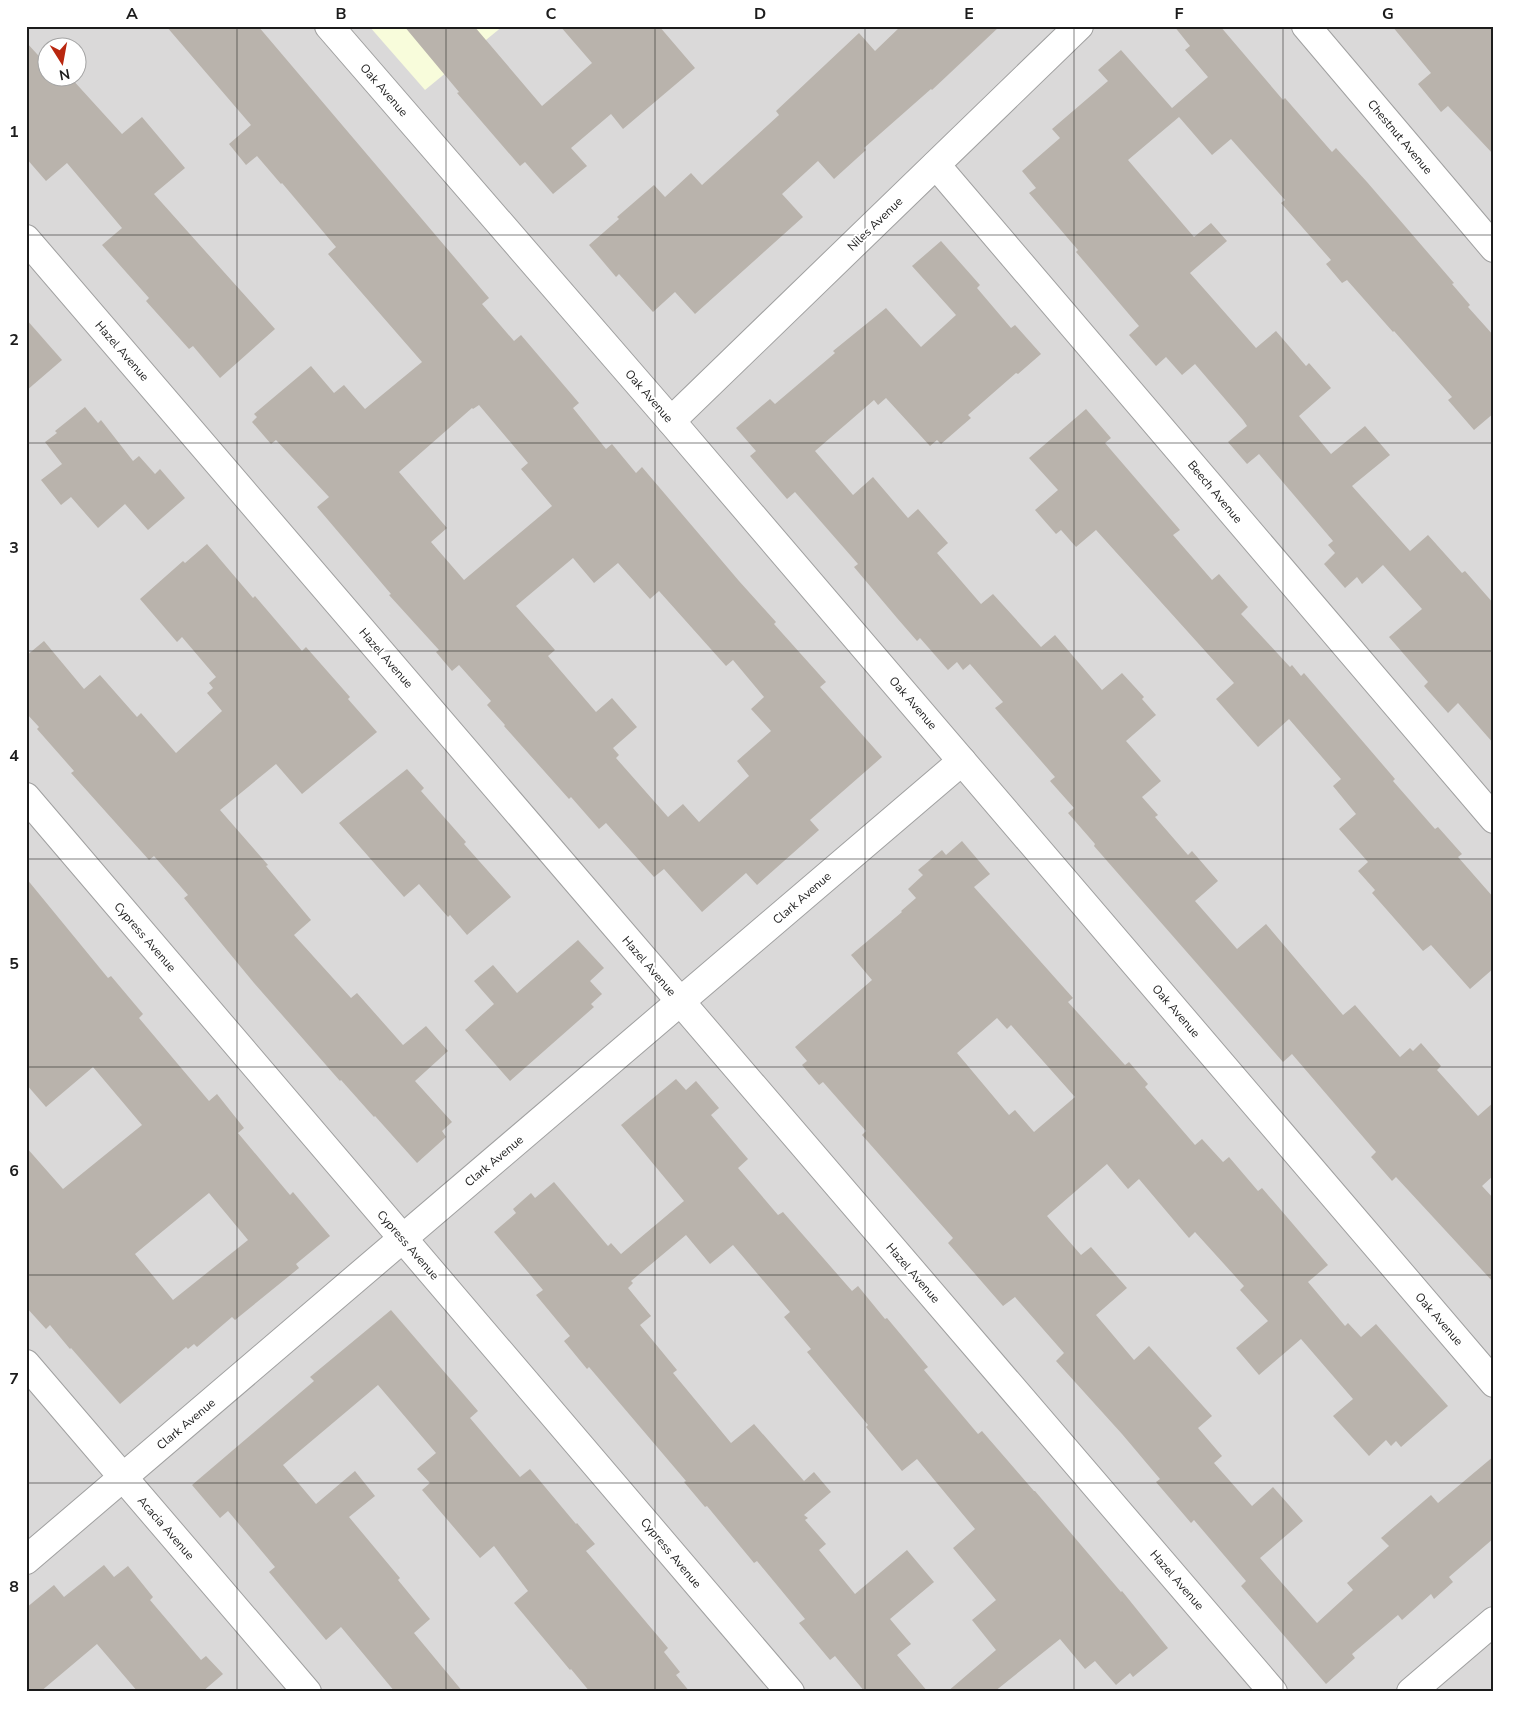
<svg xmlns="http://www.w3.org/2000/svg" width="1520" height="1718" font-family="'Nunito Sans',sans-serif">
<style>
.residential{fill:#dad9d9;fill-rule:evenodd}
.education{fill:#f8fcdb}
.building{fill:#b9b3ac;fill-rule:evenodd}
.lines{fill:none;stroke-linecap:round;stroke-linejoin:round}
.minor-casing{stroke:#a0a0a0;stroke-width:30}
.minor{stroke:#fff;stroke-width:28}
.grid{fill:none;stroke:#1c1c1c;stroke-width:1;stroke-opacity:0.55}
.labels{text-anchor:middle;stroke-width:4;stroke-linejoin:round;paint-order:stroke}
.street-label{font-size:12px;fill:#1c1c1c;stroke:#fff}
.neatline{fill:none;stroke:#1c1c1c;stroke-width:2}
.grid-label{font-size:16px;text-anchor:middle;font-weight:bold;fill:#1c1c1c}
</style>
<rect width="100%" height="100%" fill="#edebe2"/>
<path class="residential" d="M26,26H1494V1692H26ZM48,48H78V78H48Z"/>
<path class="education" d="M369,26H503L425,90Z"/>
<g class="building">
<path d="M166,26H258L489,298L482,304L514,341L521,335L579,403L573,408L606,449L612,444L636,473L642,467L739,581L776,622L774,624L826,682L820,687L882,757L810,820L819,830L757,885L746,873L702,912L664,869L654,877L606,823L599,829L571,797L569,799L504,726L505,725L487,705L491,701L459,665L452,671L436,652L439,650L389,595L391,594L317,507L329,497L276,440L271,444L252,422L257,417L254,414L311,366L334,393L344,385L365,409L422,362L328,254L336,247L282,183L281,184L257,156L246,165L229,144L251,125ZM479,405L528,463L521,469L552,506L464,580L431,542L447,528L399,472L472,408L473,409ZM573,558L594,583L618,563L650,599L659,591L726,666L733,660L764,697L751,709L771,731L737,761L749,776L699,822L683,804L668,817L616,758L619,755L613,748L637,727L612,698L596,712L548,656L555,650L516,606Z"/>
<path d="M404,26H474L542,106L592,63L560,26H659L695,68L623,129L611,114L571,148L587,166L553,194L525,162L520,166L457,93L459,92Z"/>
<path d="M901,26H1000L932,90L931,89L864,148L866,150L834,179L818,161L782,194L803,217L695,314L675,292L653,312L619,274L616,277L589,245L619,219L617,217L654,185L665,197L691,173L702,185L779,115L776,111L859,33L875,51Z"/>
<path d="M1174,26H1220L1283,100L1285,98L1332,152L1336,148L1367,182L1454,283L1452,284L1470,305L1468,307L1494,336V413L1474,430L1448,400L1452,397L1394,331L1393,332L1347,280L1342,283L1326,264L1331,260L1281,203L1285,200L1231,139L1212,155L1179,117L1128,160L1194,237L1211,223L1227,241L1190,273L1256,348L1276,331L1306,366L1309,363L1331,388L1299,416L1331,454L1365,426L1390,455L1352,486L1410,551L1428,535L1462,573L1465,571L1494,604V744L1458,703L1448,713L1424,686L1428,682L1389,637L1422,609L1383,565L1362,584L1357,577L1345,588L1324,564L1335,553L1328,545L1333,541L1259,454L1247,464L1228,442L1247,426L1243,420L1195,364L1182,375L1166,357L1156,366L1129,335L1139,326L1076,252L1078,250L1029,193L1036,188L1022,171L1060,138L1052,129L1108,81L1098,70L1121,50L1172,108L1208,77L1185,50L1190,46Z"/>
<path d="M1392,26H1494V155L1448,106L1441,112L1418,84L1431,73Z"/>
<path d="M26,42L48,66V78H71L122,134L142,117L185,168L154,194L275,329L220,378L193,346L189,349L146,301L149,298L102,245L122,228L67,163L46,181L26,158Z"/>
<path d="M941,241L980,285L977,288L1011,328L1015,325L1041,354L1018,374L1016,373L968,415L971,418L941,444L937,440L930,446L886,398L878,405L874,400L815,451L853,495L873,477L908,518L918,509L948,543L937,553L981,604L993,594L1041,647L1055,635L1102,690L1122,673L1144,697L1142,699L1156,715L1126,741L1161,781L1142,797L1158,815L1155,817L1188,855L1192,851L1218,881L1195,901L1237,949L1266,924L1343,1015L1355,1005L1400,1057L1410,1048L1413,1051L1421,1043L1441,1066L1437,1070L1478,1116L1494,1102V1175L1482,1186L1494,1199V1283L1396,1177L1392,1181L1371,1157L1376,1152L1292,1054L1283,1062L1094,846L1095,844L1068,813L1074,808L1050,781L1055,777L995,708L1003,702L970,664L963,670L957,662L948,670L920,638L917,641L897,618L854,567L858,564L795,492L787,499L750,456L756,451L736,428L770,399L775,404L835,353L833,351L886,308L921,347L956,315L912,266Z"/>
<path d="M26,319L62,360L26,391Z"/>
<path d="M85,407L98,423L101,420L133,461L139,456L155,474L160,469L185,498L148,530L125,504L98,528L71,497L61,505L41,480L62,464L45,442L57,433L55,431Z"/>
<path d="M1086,409L1111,438L1105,443L1180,530L1173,535L1212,580L1219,574L1248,607L1241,614L1290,667L1292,665L1301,676L1304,673L1395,779L1393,781L1435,829L1438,827L1462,854L1458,857L1494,898V968L1470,989L1431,945L1423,951L1372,893L1375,890L1358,871L1368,862L1339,829L1356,814L1333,786L1341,779L1289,719L1258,747L1216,699L1234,683L1096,530L1076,547L1061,530L1056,534L1035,510L1058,490L1029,458Z"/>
<path d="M207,544L253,598L255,596L302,651L306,647L350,697L348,699L377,732L302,794L276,764L220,810L268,865L266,866L311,920L294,935L351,998L357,993L403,1045L426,1026L448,1051L415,1081L452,1122L442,1131L446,1137L417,1163L375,1116L374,1117L341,1080L340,1081L254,983L184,898L188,895L154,856L149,860L71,773L74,771L37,729L39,727L26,713V656L44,641L84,689L100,675L137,717L141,713L176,753L222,711L207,693L213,688L209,683L216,677L182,637L177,642L140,599L183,561L185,563Z"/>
<path d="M407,769L424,788L421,791L466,842L464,844L511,897L467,935L450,915L448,917L419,884L404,897L339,823Z"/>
<path d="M962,841L990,874L974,887L1073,998L1068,1002L1125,1065L1129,1062L1148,1084L1145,1087L1195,1145L1202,1139L1223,1162L1229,1157L1258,1191L1262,1188L1328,1265L1308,1282L1345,1326L1348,1323L1361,1337L1376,1324L1448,1406L1401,1447L1396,1441L1391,1446L1386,1440L1369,1456L1333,1416L1353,1399L1301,1339L1259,1375L1236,1348L1268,1321L1240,1290L1244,1286L1195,1232L1189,1238L1139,1179L1128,1189L1107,1164L1047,1216L1081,1255L1091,1247L1127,1288L1096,1315L1134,1360L1149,1346L1212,1416L1198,1428L1222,1456L1214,1463L1252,1506L1273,1487L1303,1521L1260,1558L1317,1623L1353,1590L1347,1583L1389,1546L1381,1538L1431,1495L1438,1503L1494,1456V1538L1449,1577L1453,1582L1434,1599L1431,1594L1402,1620L1398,1615L1352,1654L1355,1658L1326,1684L1241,1586L1246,1581L1194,1520L1191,1523L1156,1482L1160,1479L1122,1434L1056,1361L1064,1353L1015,1297L1003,1306L948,1243L953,1238L862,1135L866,1131L823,1082L819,1085L802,1065L807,1061L795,1047L872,980L851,955L902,912L901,911L916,898L908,889L923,875L918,870L942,850L946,855ZM997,1018L1007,1029L1011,1025L1075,1097L1034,1132L1015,1110L1009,1115L957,1053Z"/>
<path d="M26,878L108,978L111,976L143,1014L139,1018L209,1101L217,1094L244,1128L238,1133L290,1195L293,1192L330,1236L296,1264L299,1268L235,1320L232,1317L197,1347L194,1344L188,1349L186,1347L120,1404L71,1348L70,1349L50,1325L46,1329L26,1307V1147L63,1189L142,1125L93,1067L46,1107L26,1084ZM209,1193L248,1240L173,1300L135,1254Z"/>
<path d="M578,940L604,968L590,981L602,994L591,1004L594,1007L510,1081L465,1030L494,1004L474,981L493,965L517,993Z"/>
<path d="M676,1079L686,1090L696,1081L719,1108L711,1115L748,1159L738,1168L778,1215L783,1212L852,1291L858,1286L885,1319L887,1318L928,1367L924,1370L978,1434L982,1431L1034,1491H1035L1121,1592L1122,1591L1168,1648L1133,1677L1130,1673L1116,1685L1095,1661L1085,1669L1060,1639L994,1692H947L996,1650L972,1620L996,1600L953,1548L975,1529L917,1459L902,1471L866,1427L868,1425L807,1352L811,1349L784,1317L790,1312L733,1245L710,1264L686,1235L631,1281L633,1283L628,1288L651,1316L640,1325L677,1370L673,1373L731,1443L754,1424L804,1481L814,1472L831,1492L804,1515L808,1518L805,1520L826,1544L819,1550L855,1594L907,1550L934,1582L890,1619L911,1644L897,1655L928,1692H865L835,1656L830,1660L799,1623L805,1619L757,1561L754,1563L707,1506L705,1507L684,1482L686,1481L589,1367L587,1369L564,1341L570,1336L536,1295L543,1290L494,1232L516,1213L513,1209L531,1193L535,1198L554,1182L608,1246L611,1243L621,1254L684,1201L621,1125Z"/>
<path d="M391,1310L478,1411L470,1418L520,1477L530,1469L576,1524L577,1523L595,1544L586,1551L668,1648L664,1652L680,1672L676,1675L690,1692H590L571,1669L570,1670L514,1603L528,1591L494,1546L480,1558L422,1490L430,1483L417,1469L436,1453L378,1385L283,1465L316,1504L355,1471L375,1496L349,1517L400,1578L398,1580L430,1619L414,1633L463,1692H395L341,1627L326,1640L269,1572L275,1567L228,1511L220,1518L192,1485L314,1381L310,1377Z"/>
<path d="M104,1565L114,1577L128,1566L153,1597L150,1600L201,1660L206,1656L223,1674L202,1692H138L97,1644L40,1692H26V1608L54,1585L64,1597Z"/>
</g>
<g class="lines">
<g class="minor-casing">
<g id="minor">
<path d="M329,26L671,421L1494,1383"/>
<path d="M1306,26L1494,248"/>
<path d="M936,165L1494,819"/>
<path d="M26,239L1273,1692"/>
<path d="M671,421L1079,26"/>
<path d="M26,797L790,1692"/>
<path d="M26,1364L307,1692"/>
<path d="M26,1560L962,761"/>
<path d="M1411,1692L1494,1621"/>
</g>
</g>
<use href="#minor" class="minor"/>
</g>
<path class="grid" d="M237,26V1692M446,26V1692M655,26V1692M865,26V1692M1074,26V1692M1283,26V1692M26,235H1494M26,443H1494M26,651H1494M26,859H1494M26,1067H1494M26,1275H1494M26,1483H1494"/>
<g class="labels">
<g class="street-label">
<text transform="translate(384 90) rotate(49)" y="4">Oak Avenue</text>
<text transform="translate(1400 137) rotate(50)" y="4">Chestnut Avenue</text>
<text transform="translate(875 224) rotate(-44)" y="4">Niles Avenue</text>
<text transform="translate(122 351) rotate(49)" y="4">Hazel Avenue</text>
<text transform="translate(649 396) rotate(49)" y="4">Oak Avenue</text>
<text transform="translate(1215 492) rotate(50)" y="4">Beech Avenue</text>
<text transform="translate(386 658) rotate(49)" y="4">Hazel Avenue</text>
<text transform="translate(913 703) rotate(49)" y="4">Oak Avenue</text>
<text transform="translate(802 898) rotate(-41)" y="4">Clark Avenue</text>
<text transform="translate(145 937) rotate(49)" y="4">Cypress Avenue</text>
<text transform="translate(649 966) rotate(49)" y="4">Hazel Avenue</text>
<text transform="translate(1176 1011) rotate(49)" y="4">Oak Avenue</text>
<text transform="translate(494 1161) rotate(-40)" y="4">Clark Avenue</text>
<text transform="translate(408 1245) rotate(49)" y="4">Cypress Avenue</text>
<text transform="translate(913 1273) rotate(49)" y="4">Hazel Avenue</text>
<text transform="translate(1439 1319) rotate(49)" y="4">Oak Avenue</text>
<text transform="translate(186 1424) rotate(-40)" y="4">Clark Avenue</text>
<text transform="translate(166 1528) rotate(49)" y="4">Acacia Avenue</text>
<text transform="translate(671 1553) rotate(50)" y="4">Cypress Avenue</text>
<text transform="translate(1177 1580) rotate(49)" y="4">Hazel Avenue</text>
</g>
</g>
<rect width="1520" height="1718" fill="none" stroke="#ffffff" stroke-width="55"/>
<g transform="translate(62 62) rotate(169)"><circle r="24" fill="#ffffff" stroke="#a4a4a4"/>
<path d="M0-4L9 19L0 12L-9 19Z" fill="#b9270f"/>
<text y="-8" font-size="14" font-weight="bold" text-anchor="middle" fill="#1c1c1c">N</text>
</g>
<rect x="28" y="28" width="1464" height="1662" class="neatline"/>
<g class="grid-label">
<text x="132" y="19">A</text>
<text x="341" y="19">B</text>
<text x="551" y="19">C</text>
<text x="760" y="19">D</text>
<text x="969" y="19">E</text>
<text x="1179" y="19">F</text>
<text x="1388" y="19">G</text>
<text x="14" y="137">1</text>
<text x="14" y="345">2</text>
<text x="14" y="553">3</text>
<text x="14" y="761">4</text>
<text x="14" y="969">5</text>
<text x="14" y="1176">6</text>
<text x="14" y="1384">7</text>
<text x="14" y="1592">8</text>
</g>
</svg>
